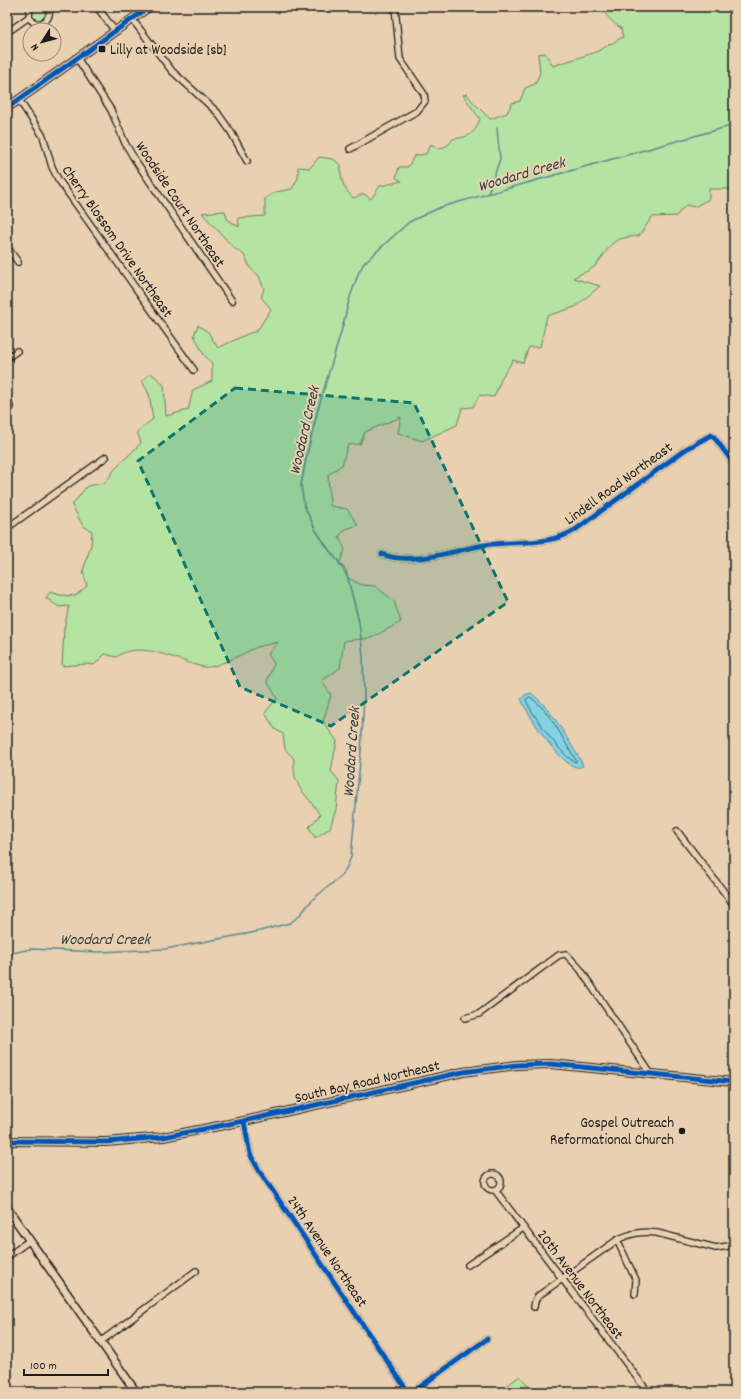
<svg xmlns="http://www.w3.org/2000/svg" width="741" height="1399" font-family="Dekko,sans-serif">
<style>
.green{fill:#b5e3a2;stroke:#68805f}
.water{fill:#83d1e2;stroke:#5a8993}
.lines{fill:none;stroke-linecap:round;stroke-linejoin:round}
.shore{stroke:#45646b;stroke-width:1}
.stream{stroke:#5a8993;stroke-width:1.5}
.minor-casing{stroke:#1c1c1c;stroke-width:8}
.tertiary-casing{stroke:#1c1c1c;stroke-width:10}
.minor{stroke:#e8d0b1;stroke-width:5.5}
.tertiary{stroke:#e8d0b1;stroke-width:7}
.cycleway-casing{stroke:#e8d0b1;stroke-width:8}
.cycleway{stroke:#0057b8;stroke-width:5}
.marked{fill:#0f766e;fill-opacity:0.2;stroke:#0f766e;stroke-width:3;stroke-dasharray:8 5;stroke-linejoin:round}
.poi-dot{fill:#1c1c1c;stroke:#e8d0b1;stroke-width:1.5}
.labels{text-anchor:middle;stroke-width:4;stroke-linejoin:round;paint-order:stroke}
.poi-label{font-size:15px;fill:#1c1c1c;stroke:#e8d0b1;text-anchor:start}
.street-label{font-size:15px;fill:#1c1c1c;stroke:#e8d0b1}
.water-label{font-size:16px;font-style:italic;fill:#314044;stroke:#e8d0b1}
</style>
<rect width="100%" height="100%" fill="#e8d0b1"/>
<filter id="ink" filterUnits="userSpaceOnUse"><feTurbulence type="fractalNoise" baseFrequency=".025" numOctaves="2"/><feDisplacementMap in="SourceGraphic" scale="8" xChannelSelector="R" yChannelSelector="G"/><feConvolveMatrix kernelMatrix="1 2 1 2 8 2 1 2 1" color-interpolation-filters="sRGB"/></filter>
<g filter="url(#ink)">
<g class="green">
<circle cx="39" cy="14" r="8"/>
<path d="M598,7H734V189H709V199L694,207L686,205L676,216L652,217L639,236C608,238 613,245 595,266C590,271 579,274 573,278L600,286L575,307L547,316L540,347H529L523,363L513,360L502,377L494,397L479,395L473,407L462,408L457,425L422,441L398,433L401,417L365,432L360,444L348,445L342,465L328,475L330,506L347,509L358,525L346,529L339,536L345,550L339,564L348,578L362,585L375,586L394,601L401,622L371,638L344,641L340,668L322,681L331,695L323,722L337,741L331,771L339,781L336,809L330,828L315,838L309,827L320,815C306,792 292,788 294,759L285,749L283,734L275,729L265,713L277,698L267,681L274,664L268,654L278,642C271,644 264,645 257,647C246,652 213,670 203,667C177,661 140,639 116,657L105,654L94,665L86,664L62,666L64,629L69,606L59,607L46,598L50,592L60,595L75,596L87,586L83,571L91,545L92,531L83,526L72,505L87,486L105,483L115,469L141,443L137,432L153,419L149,394L142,381L151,373L164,385L166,416L188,410L193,390L212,381V363L204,355L194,335L198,325L208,332L218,348L247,334L257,331L271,309L261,297L264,289L259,276L251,269L244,255L234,248L202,213L225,211L227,219L239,227L238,218L265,216V198L276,192L292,189L298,178V167L310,168L319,157L333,159L341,165C340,179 343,188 353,198L364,194L371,199L380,186L402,181L396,178L399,167H408L414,156L426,154L431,144L439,149L448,145L453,139C469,137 474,135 480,119L463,95L467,94L472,101L490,119L507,113L512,103L520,101L525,88L535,84L540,73L538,54L545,53L553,66L596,52L623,37L621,28C611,23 607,14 598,7Z"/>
<path d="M520,1376L533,1392H498Z"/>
</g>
<path class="water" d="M531,693C553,710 565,736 580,759L583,766C566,777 527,713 521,699L525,695Z"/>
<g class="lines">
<path class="shore" d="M530,697C551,711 562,739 576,760V762C565,761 530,712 526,700Z"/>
<g class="stream">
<path d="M488,193L500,159L497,128"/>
<path d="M7,954L31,949L99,952L165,949L256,932L290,923L299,916L313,899L339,878L347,867L351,857L361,751L364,698L363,656L359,622L346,571L329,550L315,529L304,505L301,485L307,454L318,409L341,332L350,297L359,272L364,263L409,222L441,207L734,125"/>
</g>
<g class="minor-casing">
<g id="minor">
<path d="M30,7L29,17C36,30 54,21 48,7"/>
<path d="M97,7L115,31"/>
<path d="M132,19L172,71L217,112L231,132L247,161"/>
<path d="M12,29L29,17"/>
<path d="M77,58L111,110L125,143L135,160L232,301"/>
<path d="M19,100L43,136L52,167L58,179L194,370"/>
<path d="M350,149L417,111L425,101L424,94L400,59L395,7"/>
<path d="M7,247L18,262"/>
<path d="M7,358L17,351"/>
<path d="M7,397L10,407L7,412"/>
<path d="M7,528L106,457"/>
<path d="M382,554C393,559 405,559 418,558C440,557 462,549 484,545C515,540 547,547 575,530L686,449L711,435L714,437L734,464"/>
<path d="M677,831L734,905"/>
<path d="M465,1018L479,1014L559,955L566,954L580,969L651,1074"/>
<path d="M244,1121L250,1154L260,1172L406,1389H417L487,1339"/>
<circle cx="493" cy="1182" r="8"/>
<path d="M495,1190L648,1392"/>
<path d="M617,1240L636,1280L635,1294"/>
<path d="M7,1257L30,1240"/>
<path d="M468,1265L523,1228"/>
<path d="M534,1307L535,1301L538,1296L617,1240C631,1233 642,1231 657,1233L716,1248L734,1245"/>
<path d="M100,1342L196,1271"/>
</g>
</g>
<g class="tertiary-casing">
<g id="tertiary">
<path d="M7,108L149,7"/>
<path d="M7,1141L106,1142L163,1137L244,1121L463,1072L517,1065L551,1064L734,1082"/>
<path d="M7,1208L136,1392"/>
</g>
</g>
<use href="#minor" class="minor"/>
<use href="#tertiary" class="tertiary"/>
<g class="cycleway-casing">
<g id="cycleway">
<path d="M7,108L149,7"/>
<path d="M382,554C393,559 405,559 418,558C440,557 462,549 484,545C515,540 547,547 575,530L686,449L711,435L714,437L734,464"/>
<path d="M244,1121L250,1154L260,1172L406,1389H417L487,1339"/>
<path d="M7,1141L106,1142L163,1137L244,1121L463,1072L517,1065L551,1064L734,1082"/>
</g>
</g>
<use href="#cycleway" class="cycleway"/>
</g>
</g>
<path class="marked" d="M235,388L414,403L508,602L331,726L240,687L138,461Z"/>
<g class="poi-dot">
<rect x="98" y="45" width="8" height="8" rx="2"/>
<circle cx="682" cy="1131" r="4"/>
</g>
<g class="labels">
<g class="poi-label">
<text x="110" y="54">Lilly at Woodside [sb]</text>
<text x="674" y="1127" text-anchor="end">Gospel Outreach<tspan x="674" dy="17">Reformational Church</tspan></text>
</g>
<g class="street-label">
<text transform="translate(181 204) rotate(56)" y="5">Woodside Court Northeast</text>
<text transform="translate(118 241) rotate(55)" y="5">Cherry Blossom Drive Northeast</text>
<text transform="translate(618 483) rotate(-36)" y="5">Lindell Road Northeast</text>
<text transform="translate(367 1081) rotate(-13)" y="5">South Bay Road Northeast</text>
<text transform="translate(328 1251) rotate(56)" y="5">24th Avenue Northeast</text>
<text transform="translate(581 1284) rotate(53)" y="5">20th Avenue Northeast</text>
</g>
<g class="water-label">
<text transform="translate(521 173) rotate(-16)" y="6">Woodard Creek</text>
<text transform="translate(303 430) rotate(-77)" y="6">Woodard Creek</text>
<text transform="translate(350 752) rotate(-86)" y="6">Woodard Creek</text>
<text x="105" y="944">Woodard Creek</text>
</g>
</g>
<rect width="741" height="1399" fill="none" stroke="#e8d0b1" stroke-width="24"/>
<rect x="12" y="12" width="717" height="1375" fill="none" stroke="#1c1c1c" stroke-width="1.5" filter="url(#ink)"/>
<g transform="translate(42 42) rotate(234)"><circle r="19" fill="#e8d0b1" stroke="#968875"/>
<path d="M0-3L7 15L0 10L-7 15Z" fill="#1c1c1c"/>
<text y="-6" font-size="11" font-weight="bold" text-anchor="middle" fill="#1c1c1c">N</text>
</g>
<path d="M24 1369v6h84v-6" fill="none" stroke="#1c1c1c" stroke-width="2"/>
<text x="30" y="1369" font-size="12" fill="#1c1c1c" stroke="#e8d0b1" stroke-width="3" paint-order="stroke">100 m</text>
</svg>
